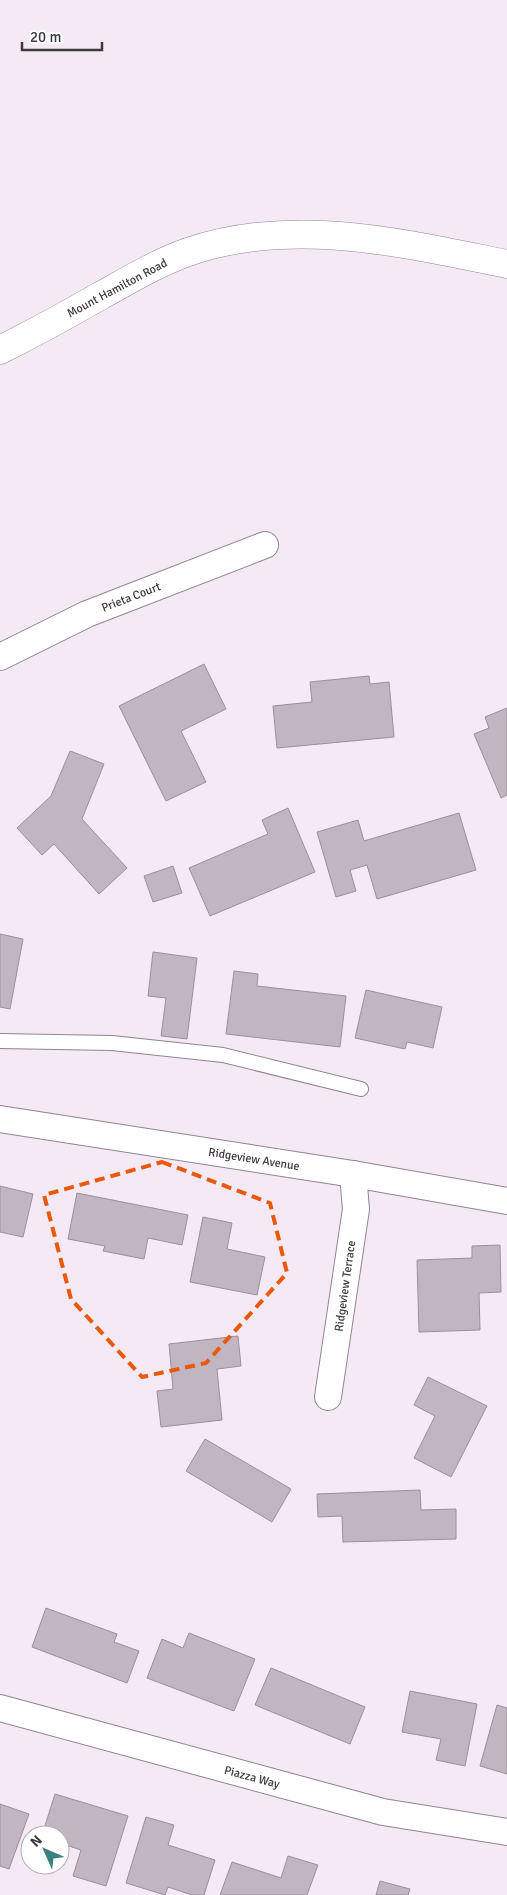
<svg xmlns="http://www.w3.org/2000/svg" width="507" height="1895" font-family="Signika,sans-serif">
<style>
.building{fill:#c0b5c0;stroke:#9a909a}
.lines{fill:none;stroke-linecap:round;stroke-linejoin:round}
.lane-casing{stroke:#8f858f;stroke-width:16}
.street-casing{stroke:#8f858f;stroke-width:28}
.secondary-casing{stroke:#8f858f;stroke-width:29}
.lane{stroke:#fff;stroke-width:14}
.street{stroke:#fff;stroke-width:26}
.secondary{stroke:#fff;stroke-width:28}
.marked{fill:none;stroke:#e8590c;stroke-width:4;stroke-dasharray:10 6;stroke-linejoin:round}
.labels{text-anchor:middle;stroke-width:4;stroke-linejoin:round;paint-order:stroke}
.street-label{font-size:12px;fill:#3e393e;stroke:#fff}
</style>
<rect width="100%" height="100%" fill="#f4e9f4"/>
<g class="building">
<path d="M204,664L226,709L181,731L206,782L166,801L119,706Z"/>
<path d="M369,676L370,684L389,682L394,737L277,748L273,706L312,702L310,682Z"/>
<path d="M507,708V795L501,798L474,734L489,728L485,717Z"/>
<path d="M70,751L104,764L82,819L127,868L99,894L54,844L42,855L17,828L51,796Z"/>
<path d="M288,808L315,872L210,916L189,868L268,834L262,820Z"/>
<path d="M459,813L476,870L377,899L367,865L350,870L356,891L336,897L317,832L358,820L364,841Z"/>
<path d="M173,866L182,893L153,902L144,876Z"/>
<path d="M0,934L23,939L10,1009L0,1007Z"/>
<path d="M153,952L197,958L187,1039L161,1036L166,998L148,996Z"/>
<path d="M234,971L258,974L257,986L346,996L340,1047L226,1034Z"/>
<path d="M366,990L442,1007L433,1048L407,1042L405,1049L355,1038Z"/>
<path d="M0,1186L33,1194L23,1237L0,1232Z"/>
<path d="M77,1193L188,1215L182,1245L148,1238L144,1259L103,1251L105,1246L68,1239Z"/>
<path d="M203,1217L232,1223L227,1249L265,1257L257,1295L190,1282Z"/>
<path d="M500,1245L501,1292L479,1293L480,1330L419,1332L417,1260L472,1258V1246Z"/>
<path d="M238,1336L241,1366L217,1369L222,1420L161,1427L157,1391L173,1389L169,1344Z"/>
<path d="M428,1377L487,1406L451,1477L414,1458L435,1416L414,1405Z"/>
<path d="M205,1439L291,1489L272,1522L186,1471Z"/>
<path d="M420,1490L421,1510L456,1509V1539L343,1542L342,1516L318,1517L317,1494Z"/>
<path d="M46,1608L117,1634L114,1642L139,1651L127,1683L32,1647Z"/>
<path d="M189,1633L255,1659L234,1711L147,1678L162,1639L183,1648Z"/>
<path d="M271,1668L365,1707L350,1744L255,1705Z"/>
<path d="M410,1691L477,1704L465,1766L436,1760L441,1739L402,1732Z"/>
<path d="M497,1705L507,1708V1774L480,1766Z"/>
<path d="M55,1794L128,1816L106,1886L73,1876L81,1850L60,1843V1835H42Z"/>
<path d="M0,1804L29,1814L9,1869L0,1866Z"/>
<path d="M146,1817L174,1825L168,1845L215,1860L204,1895H192L168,1887L165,1895L126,1883Z"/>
<path d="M288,1856L318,1865L307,1895H220L232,1862L281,1878Z"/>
<path d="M380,1881L410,1889L408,1895H376Z"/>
</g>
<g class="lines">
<g class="lane-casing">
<path id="lane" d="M0,1041L112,1043L223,1055L361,1089"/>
</g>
<g class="street-casing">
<g id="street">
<path d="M0,657L87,614L265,545"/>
<path d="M0,1119L353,1174L507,1201"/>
<path d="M328,1397L356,1209L353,1174"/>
<path d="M0,1708L383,1812L507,1832"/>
</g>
</g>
<g class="secondary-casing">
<path id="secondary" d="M0,350C34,333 67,315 100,296C129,280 157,263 188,252C292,216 403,243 507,264"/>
</g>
<use href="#lane" class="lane"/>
<use href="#street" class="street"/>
<use href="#secondary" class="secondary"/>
</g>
<path class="marked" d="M162,1162L270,1203L287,1273L206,1363L142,1377L71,1299L44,1195Z"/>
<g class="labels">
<g class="street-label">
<text transform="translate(117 288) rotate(-28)" y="4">Mount Hamilton Road</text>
<text transform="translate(131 597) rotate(-21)" y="4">Prieta Court</text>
<text transform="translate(254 1159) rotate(9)" y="4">Ridgeview Avenue</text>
<text transform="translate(345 1286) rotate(-82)" y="4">Ridgeview Terrace</text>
<text transform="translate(252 1777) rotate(15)" y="4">Piazza Way</text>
</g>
</g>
<g transform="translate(45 1850) rotate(315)"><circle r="24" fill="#ffffff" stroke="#b2b0b2"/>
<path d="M0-4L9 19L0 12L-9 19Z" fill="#39817e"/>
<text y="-8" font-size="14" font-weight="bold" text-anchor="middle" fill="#3e393e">N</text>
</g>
<path d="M22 42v8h80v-8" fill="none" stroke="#3e393e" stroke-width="2.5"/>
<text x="30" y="42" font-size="15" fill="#3e393e" stroke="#ffffff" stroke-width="4" paint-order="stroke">20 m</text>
</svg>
